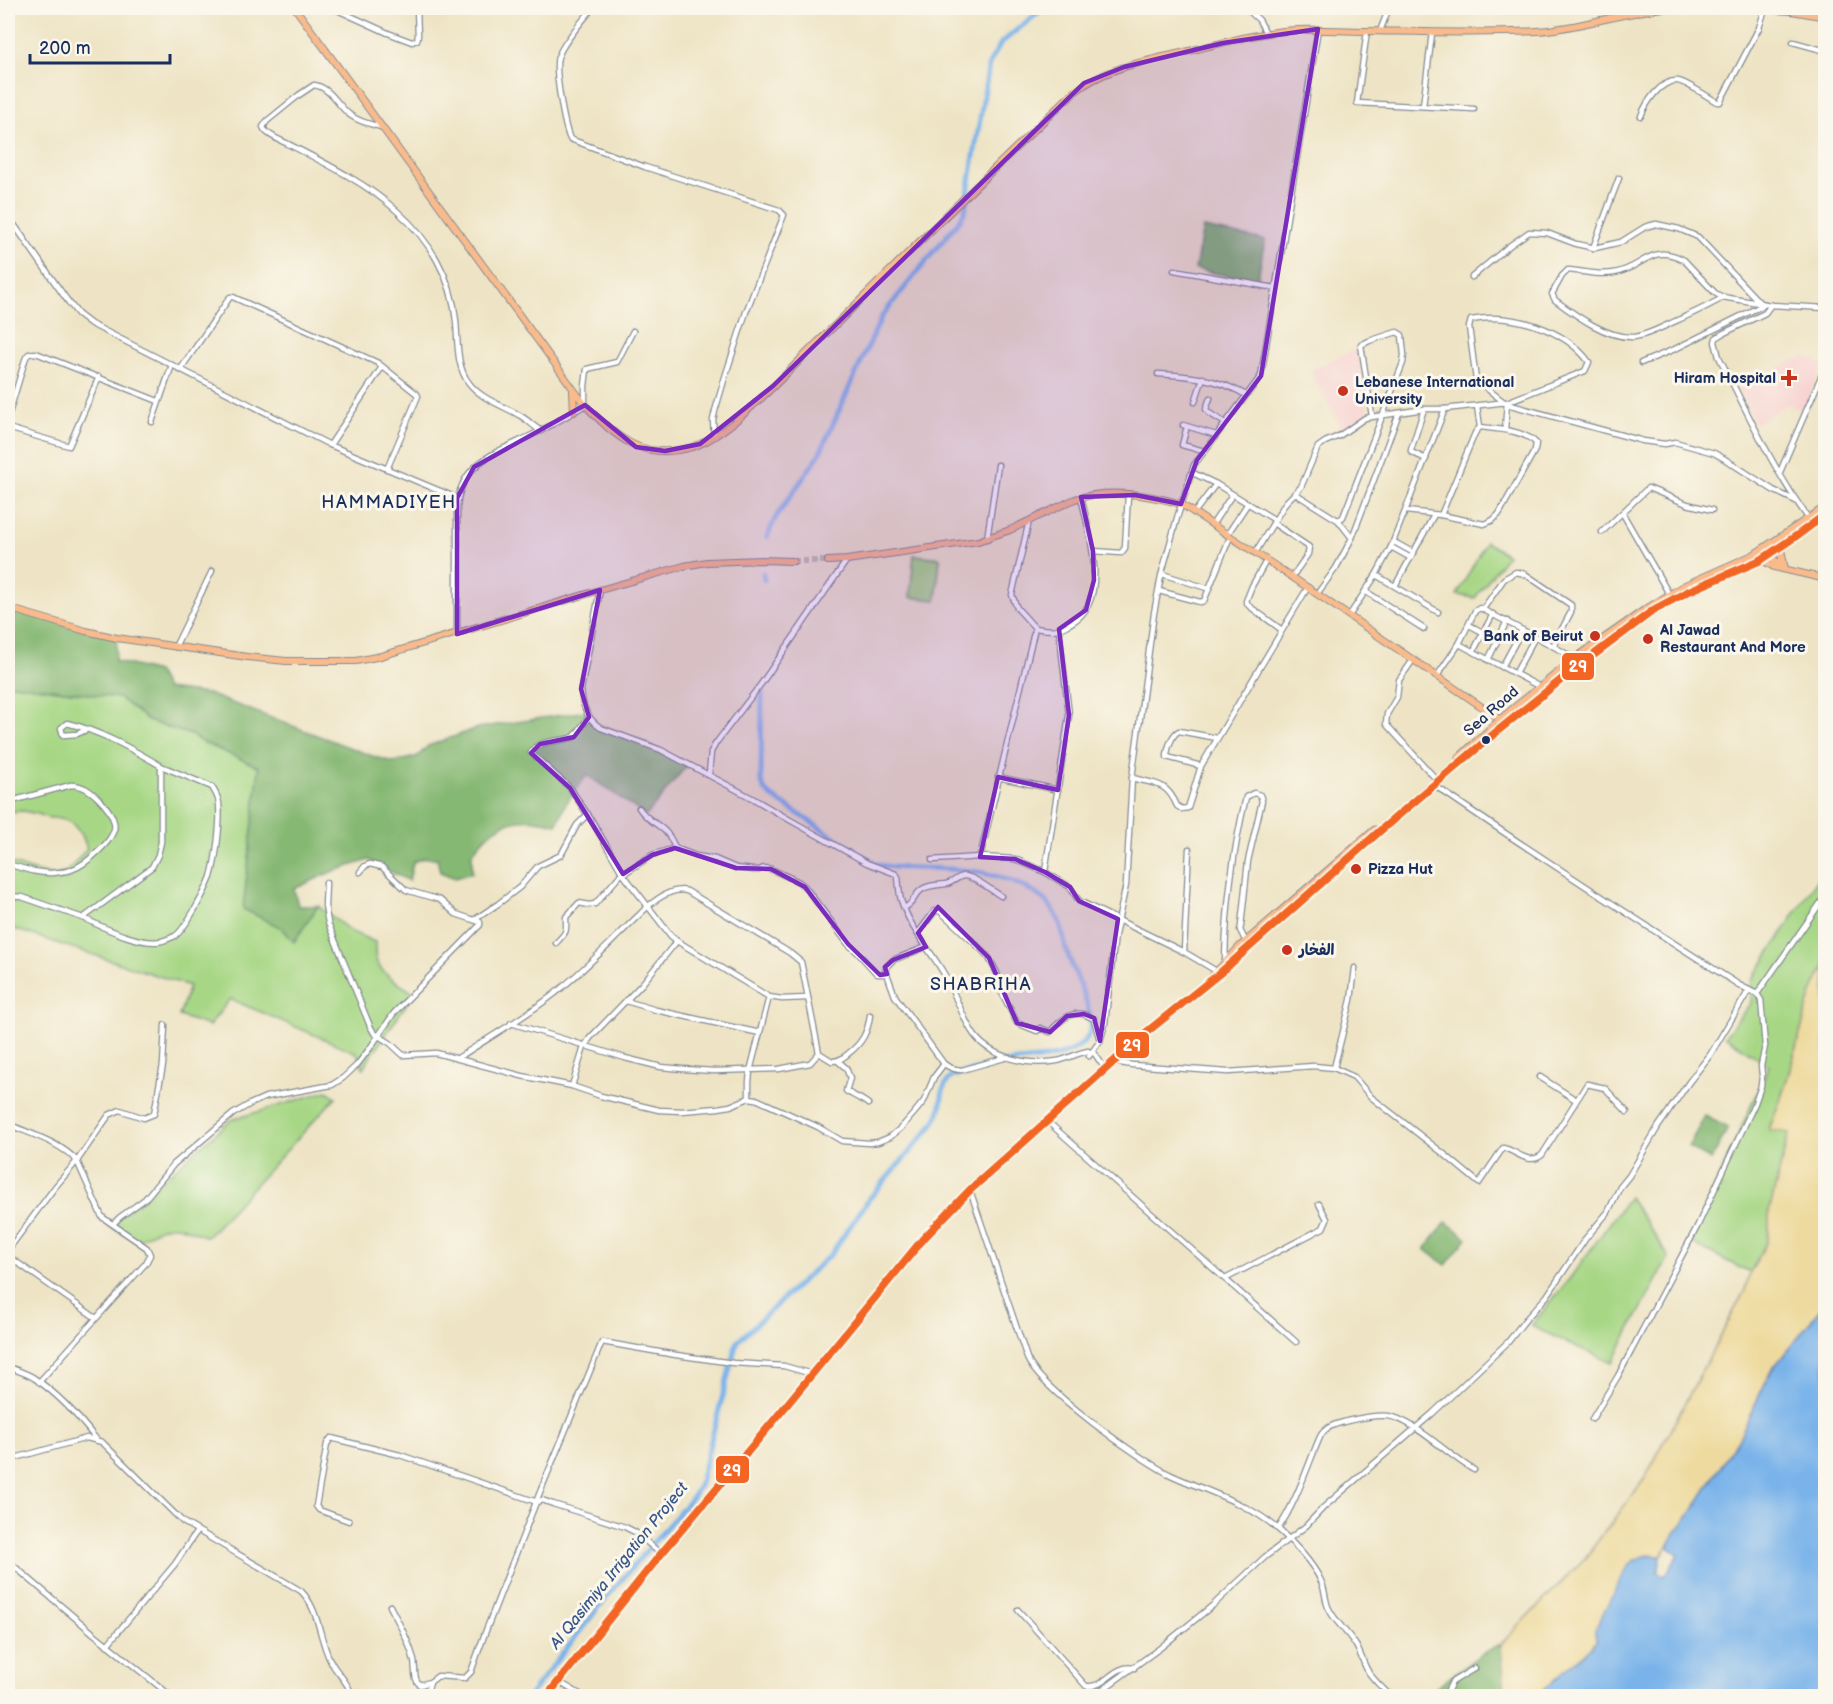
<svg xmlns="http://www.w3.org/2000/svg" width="1833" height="1704" font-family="'Balsamiq Sans','Playpen Sans Arabic',sans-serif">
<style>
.built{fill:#f7d0cf}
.green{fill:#a7d785;stroke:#618372;stroke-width:1.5}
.forest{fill:#85b872;stroke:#507468;stroke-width:1.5}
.sand{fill:#eeda9e;stroke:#84847e;stroke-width:1.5}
.water{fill:#79b3ea;stroke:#4a71a4;stroke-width:1.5}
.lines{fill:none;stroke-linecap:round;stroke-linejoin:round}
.canal{stroke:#79b3ea;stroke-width:5}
.major-tunnel{stroke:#c4c0b0;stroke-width:6;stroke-dasharray:6 3;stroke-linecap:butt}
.minor-casing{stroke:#848a92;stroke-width:7}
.major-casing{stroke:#848a92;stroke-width:8}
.highway-casing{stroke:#848a92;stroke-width:9}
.minor{stroke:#fff;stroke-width:4.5}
.major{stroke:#fabb8c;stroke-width:6}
.highway{stroke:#fabb8c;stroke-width:7}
.bus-1-casing{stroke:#fbf7ec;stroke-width:12}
.bus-1{stroke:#f26522;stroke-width:8}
.marked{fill:#7b2cbf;fill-opacity:0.2;stroke:#7b2cbf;stroke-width:4.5;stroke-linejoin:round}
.poi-dot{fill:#c8321e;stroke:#fbf7ec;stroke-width:2}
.bus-dot{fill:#1b2f5e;stroke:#fbf7ec;stroke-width:2}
.labels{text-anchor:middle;stroke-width:6;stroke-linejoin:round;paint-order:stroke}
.poi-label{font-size:15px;font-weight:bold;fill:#1b2f5e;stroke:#fbf7ec;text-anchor:start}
.street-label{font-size:15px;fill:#1b2f5e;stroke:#fbf7ec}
.water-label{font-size:16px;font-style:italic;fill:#375788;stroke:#fbf7ec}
.quarter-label{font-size:18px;letter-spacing:1.5px;fill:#1b2f5e;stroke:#fbf7ec}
.line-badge{stroke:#fbf7ec;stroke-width:2}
.badge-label{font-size:16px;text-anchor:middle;font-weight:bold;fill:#fff}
</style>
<rect width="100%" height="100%" fill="#fbf7ec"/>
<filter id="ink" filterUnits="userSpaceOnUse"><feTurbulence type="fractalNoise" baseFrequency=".0167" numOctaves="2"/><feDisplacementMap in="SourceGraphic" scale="12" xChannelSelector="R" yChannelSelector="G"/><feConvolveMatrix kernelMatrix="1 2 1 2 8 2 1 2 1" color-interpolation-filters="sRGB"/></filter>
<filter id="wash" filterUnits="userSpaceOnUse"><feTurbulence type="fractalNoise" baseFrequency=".008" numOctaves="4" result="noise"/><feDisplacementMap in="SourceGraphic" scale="24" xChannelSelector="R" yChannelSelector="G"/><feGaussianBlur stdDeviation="1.35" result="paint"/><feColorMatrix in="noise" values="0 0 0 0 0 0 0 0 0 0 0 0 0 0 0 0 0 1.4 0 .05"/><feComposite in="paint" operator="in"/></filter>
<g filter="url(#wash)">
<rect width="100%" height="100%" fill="#eee4c5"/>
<g class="built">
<path d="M1358,348L1368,413L1342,430L1310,370Z"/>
<path d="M1805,356L1823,365L1803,411L1787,404L1756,424L1738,390L1784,365Z"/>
</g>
<g class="green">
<path d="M1486,542L1507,555L1475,598L1457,595Z"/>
<path d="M914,555L940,558L936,600L910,597Z"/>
<path d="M12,684L119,698L149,721L191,735L202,742L259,767L244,909L282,928L294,941L318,906L352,932L375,942C375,949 374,960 379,966C385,976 404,987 414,993L363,1068L357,1053L230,999L209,1026L179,1016L189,986L8,927V862C20,866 53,880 64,873C73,868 80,856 87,848L82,835L72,823L61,818H48L38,814L23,811L8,812V689Z"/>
<path d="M1825,867V967C1810,990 1806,1015 1798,1041C1790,1071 1781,1100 1769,1129L1789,1132L1769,1212V1232L1766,1243L1750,1273L1690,1242L1769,1066L1725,1036L1751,1003L1752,980Z"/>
<path d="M327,1091L336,1097L207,1237C170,1222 172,1221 137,1241L110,1226L231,1120Z"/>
<path d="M1629,1197L1669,1257L1612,1363L1531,1326L1570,1278Z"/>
</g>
<g class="forest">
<path d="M1203,228L1265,240L1257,282L1195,269Z"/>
<path d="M8,609L117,638L115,661L157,672L166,689L208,694L375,757L393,762L404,760L418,756L428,746L478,728L586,711L594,723L640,741L687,765L646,816L587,775L566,803L557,824C530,817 510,816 488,835C482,840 477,847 472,853V873L455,878L440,872L437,858H424L413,862L409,881L369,860L331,872L294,889L298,906H318L294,942L282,928L243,909L259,767L202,742L191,735L149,721L119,698L12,684L8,688Z"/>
<path d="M1705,1116L1728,1128L1711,1160L1688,1147Z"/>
<path d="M1446,1222L1467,1238L1446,1265L1425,1249Z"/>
<path d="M1501,1644L1505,1690L1502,1696H1425L1483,1653Z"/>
</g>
<path class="sand" d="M1825,967V1303L1771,1371L1739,1438L1691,1513L1661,1556L1648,1555L1634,1560L1595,1630L1596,1641L1592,1647L1579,1657L1538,1696H1502L1505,1690L1501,1644L1586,1557L1645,1478L1745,1290L1750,1273L1766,1243L1769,1232V1212L1789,1133L1769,1130C1781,1101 1790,1071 1798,1041C1806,1015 1810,990 1825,967Z"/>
<path class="water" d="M1825,1303V1696H1538L1579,1657L1592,1647L1596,1641L1595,1630L1606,1607L1630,1563L1643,1556H1661L1658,1572L1665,1576L1679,1554L1668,1547L1675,1533L1691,1513L1739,1438L1771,1371Z"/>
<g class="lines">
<g class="canal">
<path d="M767,537L776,517L819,455L882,316L961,218L965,211L989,64L1001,43L1044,8"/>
<path d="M763,573L764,580"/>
<path d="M529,1696L607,1597L693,1496L699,1486L735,1349L738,1341L831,1254L869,1199L931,1127C934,1122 937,1118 939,1113C943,1099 940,1085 953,1076C971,1072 988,1066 1006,1063C1032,1058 1064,1061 1084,1042C1103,1023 1073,973 1067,952C1063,940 1063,924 1055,913C1048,901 1033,891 1020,885C989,870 957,869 923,868C906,867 890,869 874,863L771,796L764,789L761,779L762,687"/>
</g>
</g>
</g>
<g filter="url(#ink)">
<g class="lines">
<path class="major-tunnel" d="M793,561H828"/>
<g class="minor-casing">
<g id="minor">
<path d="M333,8L388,33L412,42L417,40L418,36L417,8"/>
<path d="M593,8C583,20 563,42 558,57C554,69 564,126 570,139L645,167L779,210L784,215L746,312L725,377L715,411L713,420L714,436"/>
<path d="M1246,8L1259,20L1266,33"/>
<path d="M1367,31L1357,103L1474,109"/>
<path d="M1380,31L1389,8"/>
<path d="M1793,42L1826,51"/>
<path d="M1423,106L1432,33"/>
<path d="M1641,116C1646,103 1661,79 1678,81C1686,82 1708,97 1717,102H1720L1759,28L1765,9"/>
<path d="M381,127C370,124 359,122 350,115C338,106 330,87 314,85L299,95L267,121L263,127C266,135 280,140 288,144C325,163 366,183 397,211C430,240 452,278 456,321C458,341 456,367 469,383C481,399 502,405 519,415C527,419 533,426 541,431"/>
<path d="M8,216L67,300L78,314L91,324L330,445L457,498"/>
<path d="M1593,248L1619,178"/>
<path d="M1174,270L1275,288"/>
<path d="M1472,277L1509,246L1529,232L1547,233L1576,244L1595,248L1621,242L1645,227L1656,224L1679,229L1698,237L1760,303"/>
<path d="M1724,297C1709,306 1693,313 1678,320C1664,326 1649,335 1634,337C1608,339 1575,315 1555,300L1552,294L1562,276L1568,270C1584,271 1597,276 1614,273C1644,268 1651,242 1684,260L1715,293L1722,297L1771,305L1826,308"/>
<path d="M1771,305L1765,313L1724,333L1716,338L1715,342L1719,357C1747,411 1773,470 1809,519"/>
<path d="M1641,363L1675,349L1765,304"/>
<path d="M180,370L230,297H233L378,363L417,394L418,396L387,469"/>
<path d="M1158,374C1192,376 1216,378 1246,395"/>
<path d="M1210,398L1206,409L1209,413L1225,423"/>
<path d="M1195,402L1203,378"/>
<path d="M1507,404L1643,441L1665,444L1675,442L1714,453L1723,458L1773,490L1796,501"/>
<path d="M1424,409L1411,450V452L1426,459"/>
<path d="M8,417L25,360C27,354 29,353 36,353L158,401"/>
<path d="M152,422L172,365"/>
<path d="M1183,425L1216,435"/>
<path d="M8,428L69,446L99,377"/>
<path d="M1505,429L1507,402"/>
<path d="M1186,430L1182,445L1204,451"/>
<path d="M330,445L382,367"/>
<path d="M1780,472L1826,365"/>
<path d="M1193,473L1216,484L1275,520"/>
<path d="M1296,494L1336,519L1339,520L1343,517L1403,363L1404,355L1402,335L1397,332L1369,341L1361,345L1372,416"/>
<path d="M1406,511L1441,515L1484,524L1493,520L1499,514L1535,450L1536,443C1523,430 1498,429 1480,427"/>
<path d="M1194,513L1216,484"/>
<path d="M1623,514L1669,594"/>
<path d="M1441,515L1475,433L1480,427L1477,406"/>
<path d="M1338,520L1352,538"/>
<path d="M1029,521L1012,595L1017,608L1035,628C1042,629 1051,631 1058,629C1062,629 1067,625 1071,623C1111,602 1089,532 1081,497"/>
<path d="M1273,523L1309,547L1308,554L1292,577"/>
<path d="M1212,525L1232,495"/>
<path d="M1602,532L1648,488L1687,504L1712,510"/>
<path d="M1227,535L1248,503"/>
<path d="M987,539L998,465"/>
<path d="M1394,542L1414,553"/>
<path d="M1391,547L1411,558"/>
<path d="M1093,551L1121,553L1125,548L1128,495"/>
<path d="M1255,553L1286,502L1301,487L1318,447L1325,442L1339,436L1365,418L1424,409H1445L1507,402L1585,371L1589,362C1565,329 1511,312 1471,320L1469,327L1476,380L1504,402"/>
<path d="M1266,561L1252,586L1246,601L1249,606L1282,630"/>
<path d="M1162,574L1210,589"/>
<path d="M1376,575L1438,612"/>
<path d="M1395,586L1434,515"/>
<path d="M600,590L581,689C582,706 587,719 601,728L661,750L752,798L790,820L867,863L896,874L898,877C899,885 899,893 901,900C909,926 929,949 943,972C954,990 960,1012 971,1030C987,1058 1028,1066 1057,1061C1068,1059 1077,1053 1088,1051L1095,1054L1105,1069"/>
<path d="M1159,591L1200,602L1204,601L1230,537"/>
<path d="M1365,591L1424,629"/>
<path d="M1317,594L1336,568L1352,538L1399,413"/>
<path d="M1483,609L1504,579L1516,572L1525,574L1571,605V612L1553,646"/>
<path d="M1349,616L1376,575L1391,547L1445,409"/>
<path d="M1469,625L1498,640"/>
<path d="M457,634V509C459,459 503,451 540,431C556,423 570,414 585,405V386L587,369L617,362L633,331"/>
<path d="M1459,644L1540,687"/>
<path d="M175,647L212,571"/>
<path d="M1473,652L1493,614"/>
<path d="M1413,660L1399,680L1397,697L1387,714L1386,724L1436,779"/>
<path d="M1488,660L1507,621"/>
<path d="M1502,667L1522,630"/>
<path d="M1515,674L1535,637"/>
<path d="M1437,676L1459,644L1475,611L1480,608L1553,646L1575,659"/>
<path d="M589,717L574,737C561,742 537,739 531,753L570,788L592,821L623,874L671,936L677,941L769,997L782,999L808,998"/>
<path d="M1201,766L1167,757C1167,749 1172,734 1179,731L1217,738"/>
<path d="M709,774L711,752L716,743L761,684L847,560"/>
<path d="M998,777L1058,790"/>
<path d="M1132,778C1156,784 1167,782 1177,806L1182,809L1188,808L1201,766L1308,587"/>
<path d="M1434,785C1534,854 1637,920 1739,985L1757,994L1761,1000L1765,1046L1761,1066L1762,1075L1761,1086L1755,1103L1697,1227L1618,1376L1592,1419"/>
<path d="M8,802L71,785C83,785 91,791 99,799C105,805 112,813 114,822C119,838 85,865 71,870C65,872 58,872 52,873C37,874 22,868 8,864"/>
<path d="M639,808C651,826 666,823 675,848"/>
<path d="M980,857L1035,628"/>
<path d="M932,860L980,857L1015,859L1045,872L1070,887L1079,901L1184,952L1218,972"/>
<path d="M360,872L365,866L370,864L382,867L406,890L440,900L456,914L474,920L498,904L520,887L538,866L561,855L577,825L588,814"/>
<path d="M1045,872L1069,715L1059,629"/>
<path d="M623,874L652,855L675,848L696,856L715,859L736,868L753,870H759L764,868L771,869L799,882L805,887L848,944L857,952L877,974H887L886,967L893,960L926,947"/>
<path d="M326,883L325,906L328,923L370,1026L374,1033L390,1043L403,1055L436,1053L522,1076L572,1086L601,1096L659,1110L682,1111L718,1108L730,1106L749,1098L756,1099L818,1127L842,1141L869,1143L878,1142L890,1137L901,1128L915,1112L924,1101L934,1077L944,1064"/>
<path d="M8,896L22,897L83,918L152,867L158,855L161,842V766C132,749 100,731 67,723L61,728L63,735L77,734L86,730"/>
<path d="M904,908C914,904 913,897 920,891C926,885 938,885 946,884C953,883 957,877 963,876C973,875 992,891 1001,896"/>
<path d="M83,918C103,927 140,946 162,941C165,940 171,938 175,936C185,930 206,890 211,877C216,860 221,822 219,804C219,798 215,792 212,787L161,766"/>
<path d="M918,933L935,911H940L982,950L989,958L997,973L999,987L1017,1023L1037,1031L1040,1028L1050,1032C1063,1017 1076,1007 1094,1019L1100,1041"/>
<path d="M556,943C568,930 566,933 566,917L579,903L589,905L595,904L622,873"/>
<path d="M1184,951L1189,849"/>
<path d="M1225,961C1226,906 1233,851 1246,797L1254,793L1260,795L1262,801L1248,861L1241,926L1240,930L1246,942"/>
<path d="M887,974L895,996L944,1064C950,1068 955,1070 962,1070L1008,1057"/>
<path d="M1757,994L1826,895"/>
<path d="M626,1001L656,1010L760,1033"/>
<path d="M819,1053L832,1061C839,1061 843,1058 849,1053C862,1043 868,1032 870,1015"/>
<path d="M1089,1056L1100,1041L1105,1024L1115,935L1126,885L1132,778L1154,613L1161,576L1177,518L1194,465L1261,376L1318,29"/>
<path d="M458,1058C490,1037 523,1018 553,995C584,971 612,941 640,914C652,902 670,887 687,891L790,953L801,962L819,1053L810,1063L779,1069L714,1071L683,1069L661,1067L625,1058L511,1023"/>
<path d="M838,1061L846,1068L850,1078L846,1091C853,1096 861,1098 868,1104"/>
<path d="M1114,1062L1132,1065L1228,1072L1314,1066L1334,1068L1354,1077L1371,1097L1444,1154L1479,1183L1503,1148C1516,1150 1528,1166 1542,1155L1587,1084L1605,1088L1627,1112"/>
<path d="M1334,1068L1351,1000L1355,968"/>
<path d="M1540,1077L1576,1100"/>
<path d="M572,1086L584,1047L590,1038L642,984L677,941"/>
<path d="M749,1098V1082L750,1071L769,997"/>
<path d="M1047,1121L1296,1342"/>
<path d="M8,1124C30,1134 60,1142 77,1161L102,1217L147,1248L150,1255L146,1263L39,1382"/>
<path d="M970,1190L1027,1358C1039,1388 1140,1460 1171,1475C1208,1492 1246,1502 1277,1528C1292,1541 1313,1563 1321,1581C1325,1589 1325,1599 1328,1607C1334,1621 1347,1631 1355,1644C1361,1653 1363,1664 1369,1673C1375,1681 1383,1689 1391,1696"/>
<path d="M113,1224L120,1217L145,1199L174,1164L233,1114L250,1104L266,1097L332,1085L343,1078L357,1065L370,1048L394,1013L480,925V922L474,920"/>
<path d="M8,1250L55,1187L77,1161L109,1115L120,1110L144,1118L154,1114L163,1065L165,1025"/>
<path d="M8,1256L96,1318"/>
<path d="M1225,1279L1323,1228L1327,1219L1319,1204"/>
<path d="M8,1367C16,1370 26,1373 34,1378C58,1394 79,1417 96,1439"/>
<path d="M8,1460L87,1438L102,1442L183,1522L301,1591C319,1609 319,1638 330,1660C336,1673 349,1682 352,1696"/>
<path d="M349,1521L319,1510L316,1506L327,1444L331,1438L400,1455L537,1502L542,1500L553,1504L625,1527L635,1532L661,1554"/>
<path d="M1278,1529C1297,1501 1307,1467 1320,1437C1325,1426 1337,1424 1347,1421C1360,1418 1375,1415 1388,1416C1413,1419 1450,1457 1474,1470"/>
<path d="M8,1561L93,1633L171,1696"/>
<path d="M390,1606C399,1624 410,1642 414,1661C416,1670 413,1679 420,1685L430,1682"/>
<path d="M1018,1610L1086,1686C1105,1689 1113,1664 1134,1668"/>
<path d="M107,1645L175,1564L197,1531"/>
<path d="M559,1682L583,1696"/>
<path d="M426,1696L430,1682L438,1676L465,1678L471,1672L485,1633L540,1492L602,1342L676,1355L733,1363L784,1366L812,1374"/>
<path d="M1094,1696L1160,1648L1212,1606L1265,1557L1306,1526L1324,1507L1433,1413L1508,1342L1526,1319L1547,1296L1586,1238L1608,1212L1620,1187L1629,1176L1658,1127L1689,1082L1710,1055L1749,990"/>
<path d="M1445,1696L1452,1682L1475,1668"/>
</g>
</g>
<g class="major-casing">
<g id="major">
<path d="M295,8L585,405C617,439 643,461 692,447C730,436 788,371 818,342C902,259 986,175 1072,94C1102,69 1140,62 1177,54C1216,45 1256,32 1297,30C1320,29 1342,31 1365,31C1423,32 1480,34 1538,31C1580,28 1620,13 1663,8"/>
<path d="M1738,8L1792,11L1826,17"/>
<path d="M573,391L574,412"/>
<path d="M1766,554L1784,567"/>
<path d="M1754,555L1774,567L1826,579"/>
<path d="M828,561L847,560L978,541L1010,530L1075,499C1107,489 1149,494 1181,504L1292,577L1504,722"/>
<path d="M8,608L86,631L117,638L247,657L286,661H356L381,656L600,590L684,566L707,562L762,560L793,561"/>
</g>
</g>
<g class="highway-casing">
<g id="highway">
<path d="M1780,547L1784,567"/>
<path d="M1459,758L1501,719L1575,659L1645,610L1684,586L1754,555L1826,507"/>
<path d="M1212,977L1240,947L1375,830"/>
<path d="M547,1696L661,1554L771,1424L923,1239L970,1190L1148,1031L1220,973L1381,830L1495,733L1567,675L1655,609L1689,591L1761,560L1799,534L1826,514"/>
</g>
</g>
<use href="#minor" class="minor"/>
<use href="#major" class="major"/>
<use href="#highway" class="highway"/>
<g class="bus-1-casing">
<path id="bus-1" d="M547,1696L661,1554L771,1424L923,1239L970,1190L1148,1031L1220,973L1381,830L1495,733L1567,675L1655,609L1689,591L1761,560L1799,534L1826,514"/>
</g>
<use href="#bus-1" class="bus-1"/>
</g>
</g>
<path class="marked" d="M1318,29L1261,376L1197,460L1181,504L1135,495L1081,497L1093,551L1094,580L1086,610L1059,629L1069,715L1058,790L998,777L980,857L1015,859L1045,872L1070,887L1079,901L1118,919L1100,1041L1094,1018L1084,1014L1067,1016L1050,1032L1017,1023L989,958L938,907L918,933L926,947L893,960L885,967L887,974L880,975L848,944L805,887L771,869L736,868L675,848L652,855L623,874L570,788L531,753L540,744L574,737L589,717L581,689L600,590L457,634V498L474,467L585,405L636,447L665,451L700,444L773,386L1084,83L1124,67L1223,43Z"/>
<g class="poi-dot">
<path d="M1786 369h6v6h6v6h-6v6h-6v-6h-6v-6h6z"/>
<circle cx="1343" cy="391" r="6"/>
<circle cx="1595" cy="636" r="6"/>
<circle cx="1648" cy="639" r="6"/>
<circle cx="1356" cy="869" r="6"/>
<circle cx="1287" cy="950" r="6"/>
</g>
<circle class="bus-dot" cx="1486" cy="740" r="5"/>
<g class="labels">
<g class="poi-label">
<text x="1776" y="383" text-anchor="end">Hiram Hospital</text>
<text x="1355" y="387">Lebanese International<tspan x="1355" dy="17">University</tspan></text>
<text x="1660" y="635">Al Jawad<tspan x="1660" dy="17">Restaurant And More</tspan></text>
<text x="1583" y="641" text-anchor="end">Bank of Beirut</text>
<text x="1368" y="874">Pizza Hut</text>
<text x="1299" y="955">الفخار</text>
</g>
<g class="street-label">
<text transform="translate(1491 711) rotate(-41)" y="5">Sea Road</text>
</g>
<g class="water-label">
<text transform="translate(618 1565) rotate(-51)" y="6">Al Qasimiya Irrigation Project</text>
</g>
<g class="quarter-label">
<text x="389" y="508">HAMMADIYEH</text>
<text x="981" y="990">SHABRIHA</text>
</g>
</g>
<g class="line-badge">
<rect x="1561" y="652" width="34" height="29" rx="6" fill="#f26522"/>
<rect x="1115" y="1031" width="35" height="28" rx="6" fill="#f26522"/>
<rect x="715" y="1455" width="35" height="29" rx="6" fill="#f26522"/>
</g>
<g class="badge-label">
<text x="1578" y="672">29</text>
<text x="1132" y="1051">29</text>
<text x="732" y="1476">29</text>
</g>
<rect width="1833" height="1704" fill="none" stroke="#fbf7ec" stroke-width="30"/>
<path d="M30 54v9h140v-9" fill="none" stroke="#1b2f5e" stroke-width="3"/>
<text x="39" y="54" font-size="18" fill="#1b2f5e" stroke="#fbf7ec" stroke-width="4.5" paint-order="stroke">200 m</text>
</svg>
